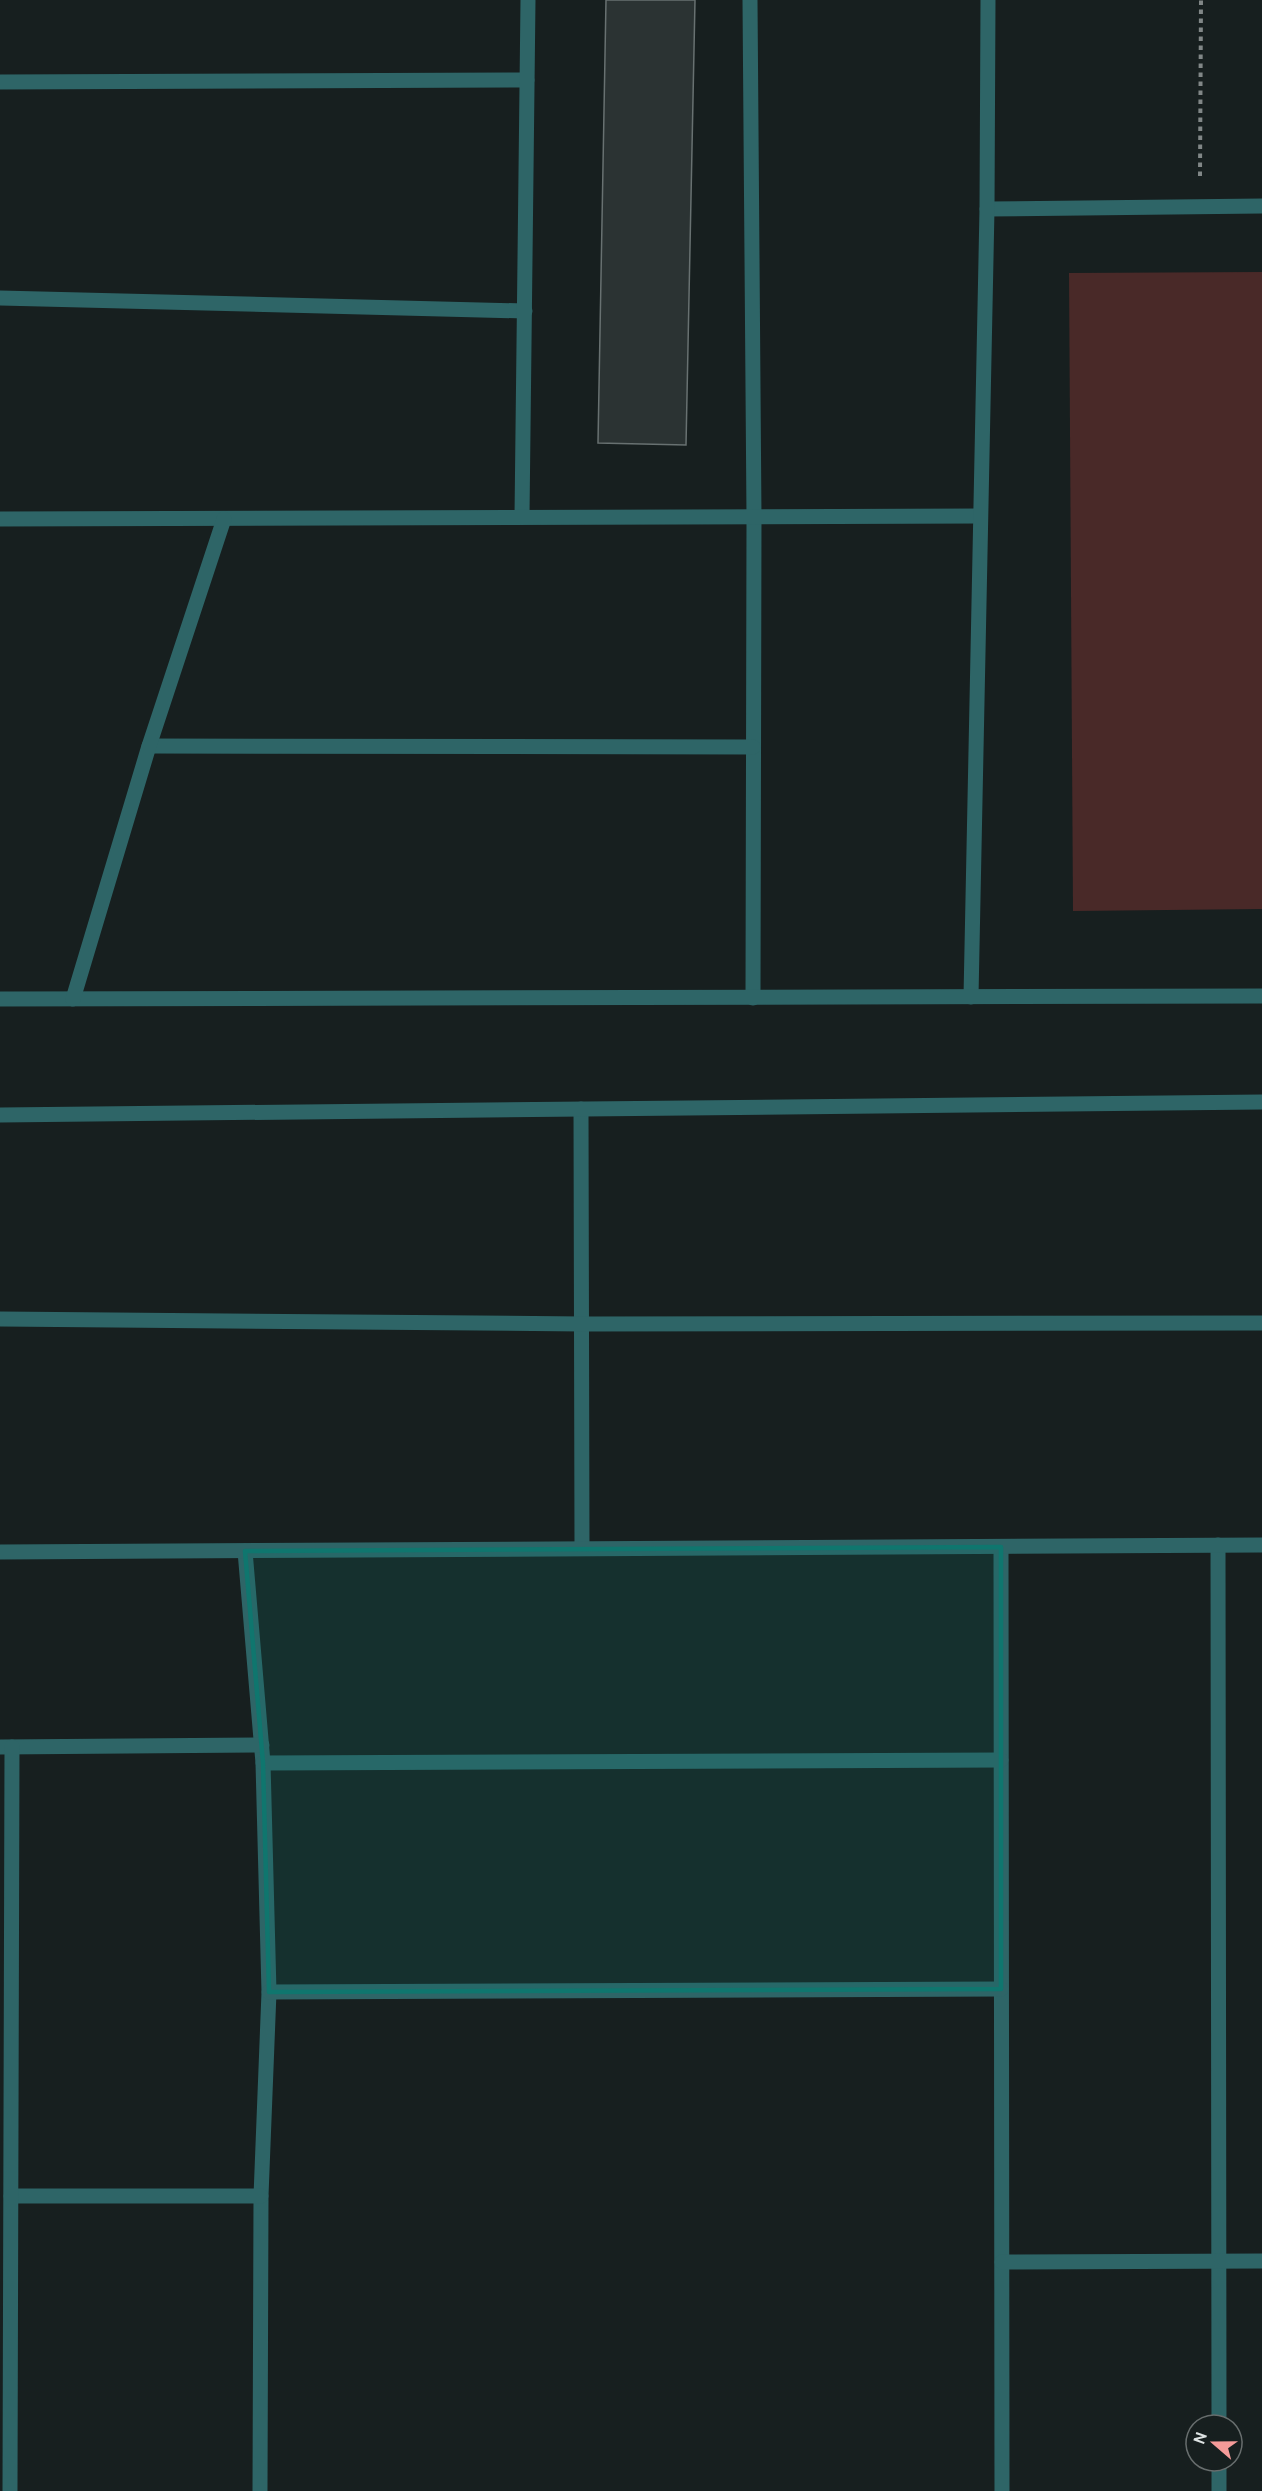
<svg xmlns="http://www.w3.org/2000/svg" width="1262" height="2491" font-family="Cabin,sans-serif">
<style>
.green{fill:#492928}
.building{fill:#2b3333;stroke:#687171;stroke-width:1.5}
.lines{fill:none;stroke-linecap:round;stroke-linejoin:round}
.path{stroke:#818787;stroke-width:4;stroke-dasharray:4.5 4.5;stroke-linecap:butt}
.minor{stroke:#2e6567;stroke-width:15}
.marked{fill:#0f766e;fill-opacity:0.2;stroke:#0f766e;stroke-width:4.5;stroke-linejoin:round}
</style>
<rect width="100%" height="100%" fill="#171f1f"/>
<path class="green" d="M1262,272V909L1073,911L1069,273Z"/>
<path class="building" d="M606,0H695L686,445L598,443Z"/>
<g class="lines">
<path class="path" d="M1200,176L1201,0"/>
<g class="minor">
<path d="M750,0L754,517L753,998"/>
<path d="M0,82L527,80"/>
<path d="M987,209L1262,206"/>
<path d="M0,298L525,311"/>
<path d="M522,517L528,0"/>
<path d="M0,519L980,516"/>
<path d="M149,746L753,747"/>
<path d="M971,997L987,209L988,0"/>
<path d="M0,999L1262,996"/>
<path d="M73,999L149,746L224,519"/>
<path d="M581,1109L582,1548"/>
<path d="M0,1115L1262,1102"/>
<path d="M0,1319L583,1324L1262,1323"/>
<path d="M1218,1545L1219,2425"/>
<path d="M1001,1547L1002,2491"/>
<path d="M245,1551L263,1763L269,1992L261,2196L260,2491"/>
<path d="M0,1552L1262,1545"/>
<path d="M0,1747L262,1745"/>
<path d="M263,1763L1001,1760"/>
<path d="M269,1992L1001,1989"/>
<path d="M11,2196H261"/>
<path d="M1002,2262L1262,2261"/>
<path d="M1219,2461V2491"/>
<path d="M10,2491L12,1747"/>
</g>
</g>
<path class="marked" d="M1001,1547V1989L269,1992L263,1763L245,1551Z"/>
<g transform="translate(1214 2443) rotate(290)"><circle r="28" fill="#171f1f" stroke="#676d6d" stroke-width="1.5"/>
<path d="M0-4.5L10 22L0 15L-10 22Z" fill="#f59b99"/>
<text y="-9" font-size="16" font-weight="bold" text-anchor="middle" fill="#dee3e3">N</text>
</g>
</svg>
